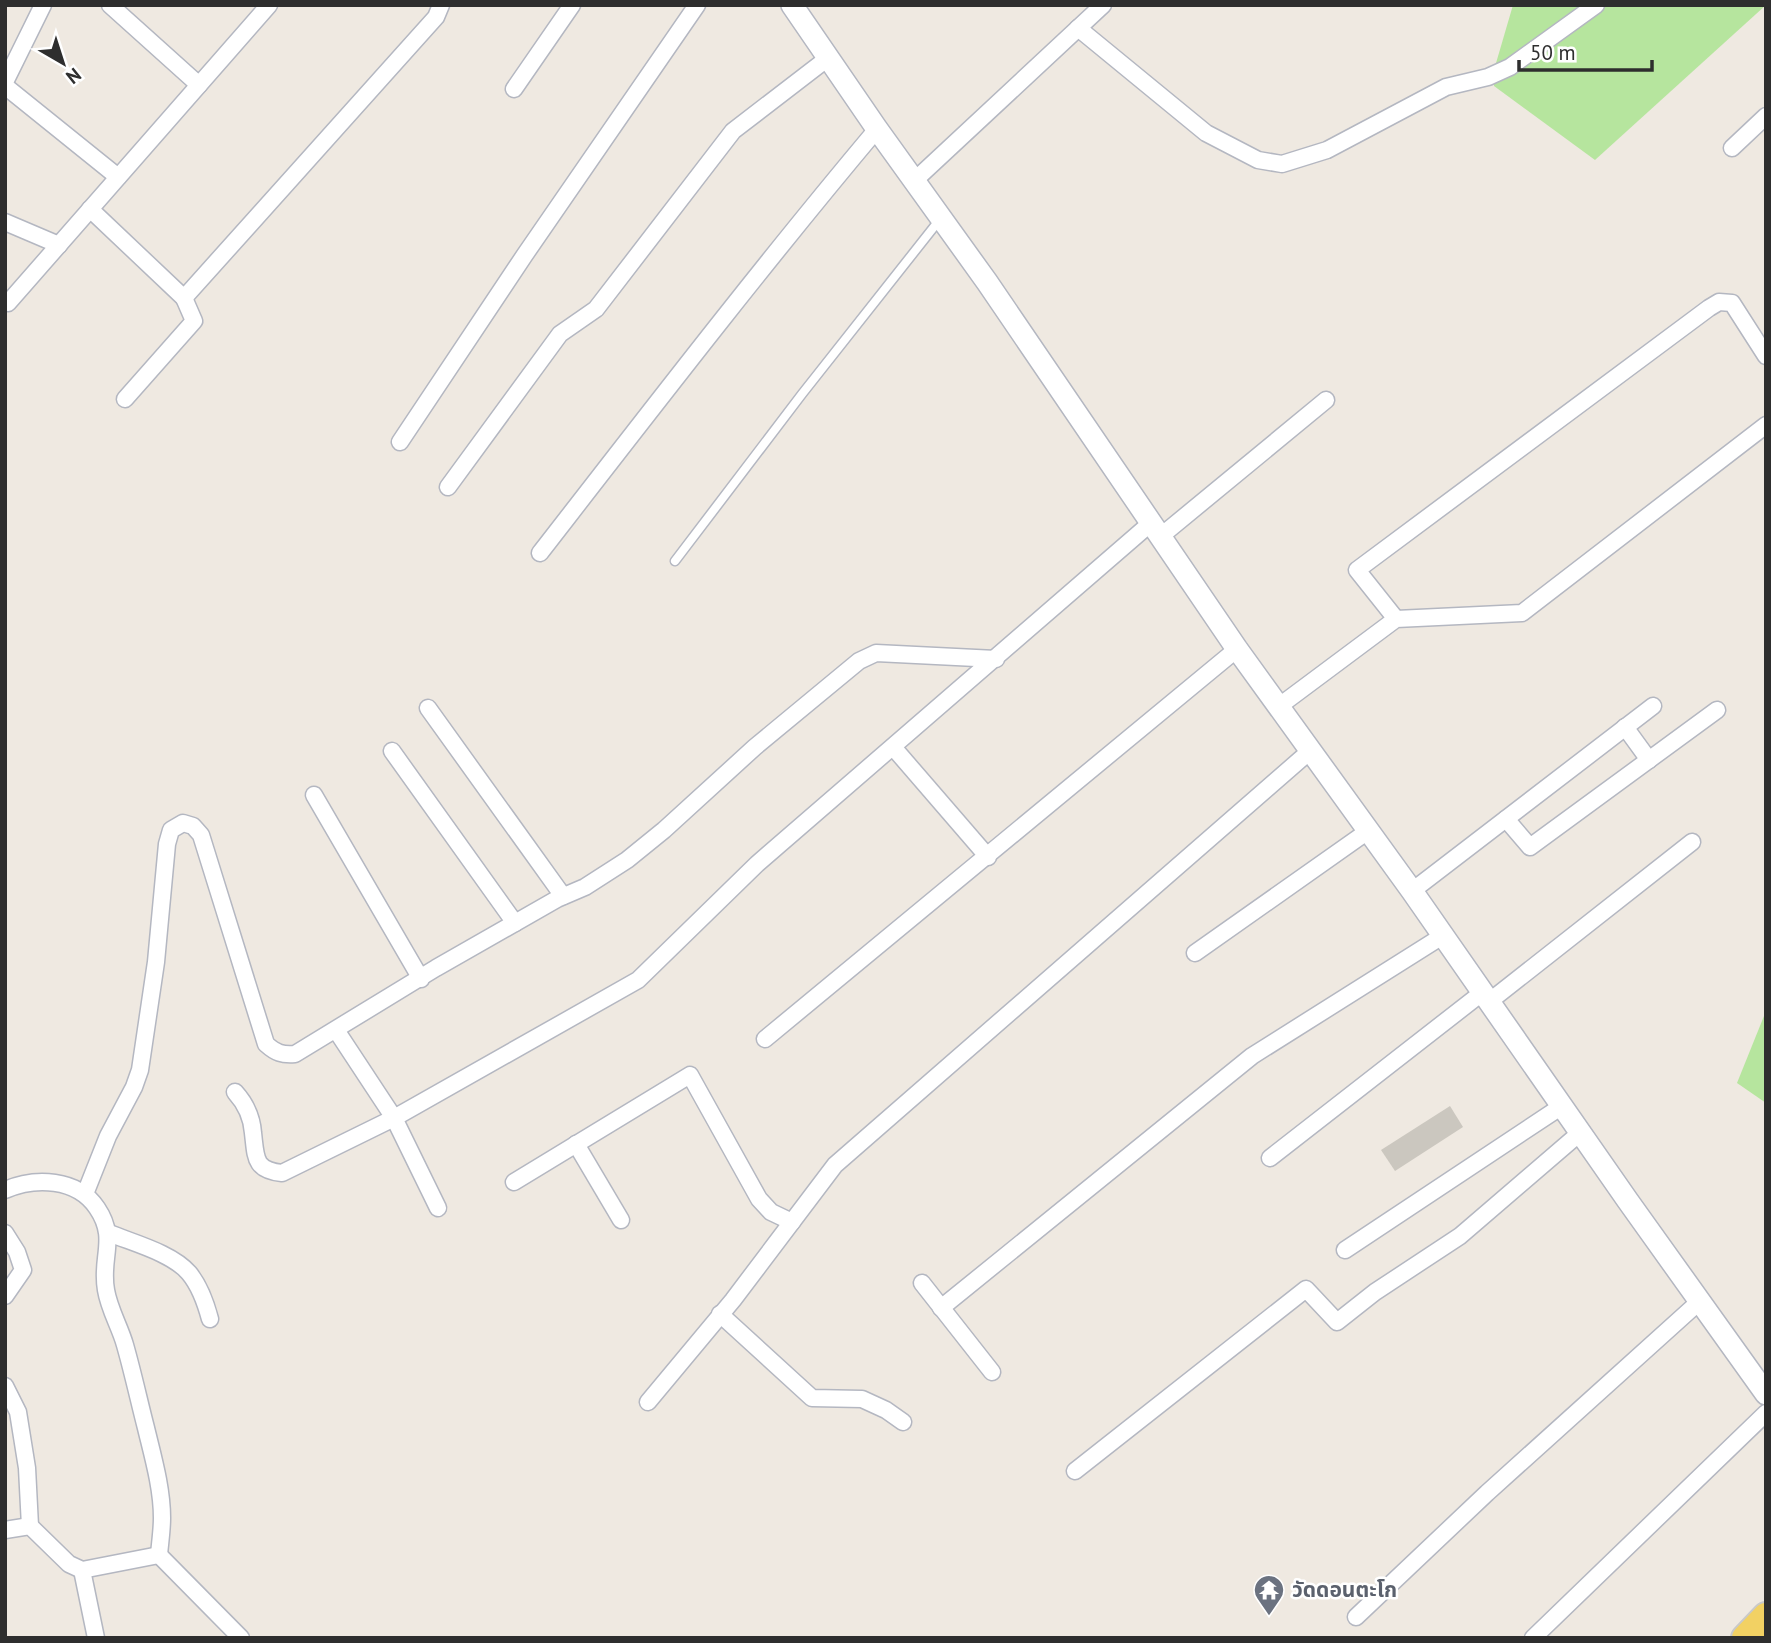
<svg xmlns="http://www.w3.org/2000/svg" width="1771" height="1643" font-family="'PT Sans','Noto Sans Thai',sans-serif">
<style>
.green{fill:#b6e59e}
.building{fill:#cbc7bf}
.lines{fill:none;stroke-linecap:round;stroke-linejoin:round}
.service-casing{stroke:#b4b7c1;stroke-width:11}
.minor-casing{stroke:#b4b7c1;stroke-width:19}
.tertiary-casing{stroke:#b4b7c1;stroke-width:24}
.primary-casing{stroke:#c9c9c9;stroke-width:30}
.service{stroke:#fff;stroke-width:8}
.minor{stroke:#fff;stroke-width:16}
.tertiary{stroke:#fff;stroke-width:21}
.primary{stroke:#f2d163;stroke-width:26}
.labels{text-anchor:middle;stroke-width:5;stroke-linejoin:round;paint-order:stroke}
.worship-label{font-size:21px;font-weight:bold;fill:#5b616d;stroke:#fff;text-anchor:start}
</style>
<rect width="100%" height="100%" fill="#efe9e1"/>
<g class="green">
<path d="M1513,5H1766L1595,160L1494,86V70Z"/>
<path d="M1766,1011V1103L1737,1083Z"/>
</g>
<path class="building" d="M1450,1106L1463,1127L1395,1171L1381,1150Z"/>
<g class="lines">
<g class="service-casing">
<path id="service" d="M675,561L802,394L941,218"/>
</g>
<g class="minor-casing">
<g id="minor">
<path d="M110,5L199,85"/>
<path d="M1078,28L1206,133L1258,160L1282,164L1327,150L1446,87L1488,77L1510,67L1596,5"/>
<path d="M5,82L43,5"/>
<path d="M5,86L118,177"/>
<path d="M514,89L572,5"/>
<path d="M1732,148L1766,116"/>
<path d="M914,181L1103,5"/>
<path d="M90,209L184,298L436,17L441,5"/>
<path d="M5,222L59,245"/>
<path d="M8,303L269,5"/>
<path d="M125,399L194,321L184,298"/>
<path d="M400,442L524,256L697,5"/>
<path d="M448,487L560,334L596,309L733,131L828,58"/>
<path d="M1161,536L1326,400"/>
<path d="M540,553C651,410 761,267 877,129"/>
<path d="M1396,619L1357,570L1709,308L1719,302L1732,303L1766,356"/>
<path d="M1278,707L1396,619L1522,613L1766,425"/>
<path d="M428,708L563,896"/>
<path d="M1625,727L1649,760"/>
<path d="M893,747L988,857"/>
<path d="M392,751L515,923"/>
<path d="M314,795L421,979"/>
<path d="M1506,819L1530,847L1717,710"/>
<path d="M1412,891L1653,706"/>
<path d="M1195,953L1368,831"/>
<path d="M1490,1001L1692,842"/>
<path d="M336,1030L394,1118L438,1208"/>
<path d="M765,1039L1237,649"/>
<path d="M235,1092C245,1103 252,1118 253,1133C256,1158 254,1170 282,1173L394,1118L638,980L757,864L1152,522"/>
<path d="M576,1144L621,1220"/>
<path d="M1270,1158L1483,992"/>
<path d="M514,1182L690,1075L759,1199L771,1212L792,1222"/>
<path d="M5,1190C35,1177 77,1178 97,1208C118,1239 100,1257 106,1290C109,1309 120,1327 125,1345C133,1373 139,1401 146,1428C153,1457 162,1488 162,1518C162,1530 160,1543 159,1555"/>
<path d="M85,1194L108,1136L134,1087L140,1070L156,962L167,844L171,830L183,823L193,826L201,835L266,1044C276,1053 282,1055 295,1054L436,968L557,899L585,887L627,860L664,830L755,747L859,661L876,653L996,659"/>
<path d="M5,1233L17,1252L23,1270L5,1296"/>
<path d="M109,1233C133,1243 172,1253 189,1273C199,1285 206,1304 210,1319"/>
<path d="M1345,1250L1562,1106"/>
<path d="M922,1283L992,1372"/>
<path d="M941,1308L1252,1056L1444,935"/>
<path d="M720,1314L812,1398L862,1399L886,1410L903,1422"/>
<path d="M5,1386L18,1412L27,1468L30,1526"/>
<path d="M648,1402L733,1300L835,1165L1310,751"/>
<path d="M1075,1471L1306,1289L1337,1322L1375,1292L1460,1236L1581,1132"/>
<path d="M5,1530L30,1526L69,1564L82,1570L159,1555"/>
<path d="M159,1555L241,1638"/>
<path d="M82,1570L96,1638"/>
<path d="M1356,1617L1487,1493L1700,1301"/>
<path d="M1533,1638L1766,1413"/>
</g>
</g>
<g class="tertiary-casing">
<path id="tertiary" d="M792,5L877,129L987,282L1237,649L1412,891L1628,1201L1766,1394"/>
</g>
<g class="primary-casing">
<path id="primary" d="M1745,1638L1766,1616"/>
</g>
<use href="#service" class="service"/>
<use href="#minor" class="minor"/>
<use href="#tertiary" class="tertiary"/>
<use href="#primary" class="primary"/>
</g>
<defs>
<g id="temple-pin" transform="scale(1.575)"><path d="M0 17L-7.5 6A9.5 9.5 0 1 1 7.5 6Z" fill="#6b7280" stroke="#fff"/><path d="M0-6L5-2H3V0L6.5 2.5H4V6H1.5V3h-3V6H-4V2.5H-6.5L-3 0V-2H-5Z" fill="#fff"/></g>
</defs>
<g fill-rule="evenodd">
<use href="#temple-pin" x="1269" y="1590"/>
</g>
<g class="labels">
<g class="worship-label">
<text x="1292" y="1597">วัดดอนตะโก</text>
</g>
</g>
<rect width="1771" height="1643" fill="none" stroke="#2e2e2e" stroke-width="14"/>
<g transform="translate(63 63) rotate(141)" stroke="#ffffff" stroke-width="5" paint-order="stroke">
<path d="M0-5L12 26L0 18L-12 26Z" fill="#2e2e2e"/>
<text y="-10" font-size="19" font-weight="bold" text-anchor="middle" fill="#2e2e2e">N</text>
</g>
<path d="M1519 60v10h133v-10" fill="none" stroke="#2e2e2e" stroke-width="3.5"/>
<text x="1530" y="60" font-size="21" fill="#2e2e2e" stroke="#ffffff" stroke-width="5" paint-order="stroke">50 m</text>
</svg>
